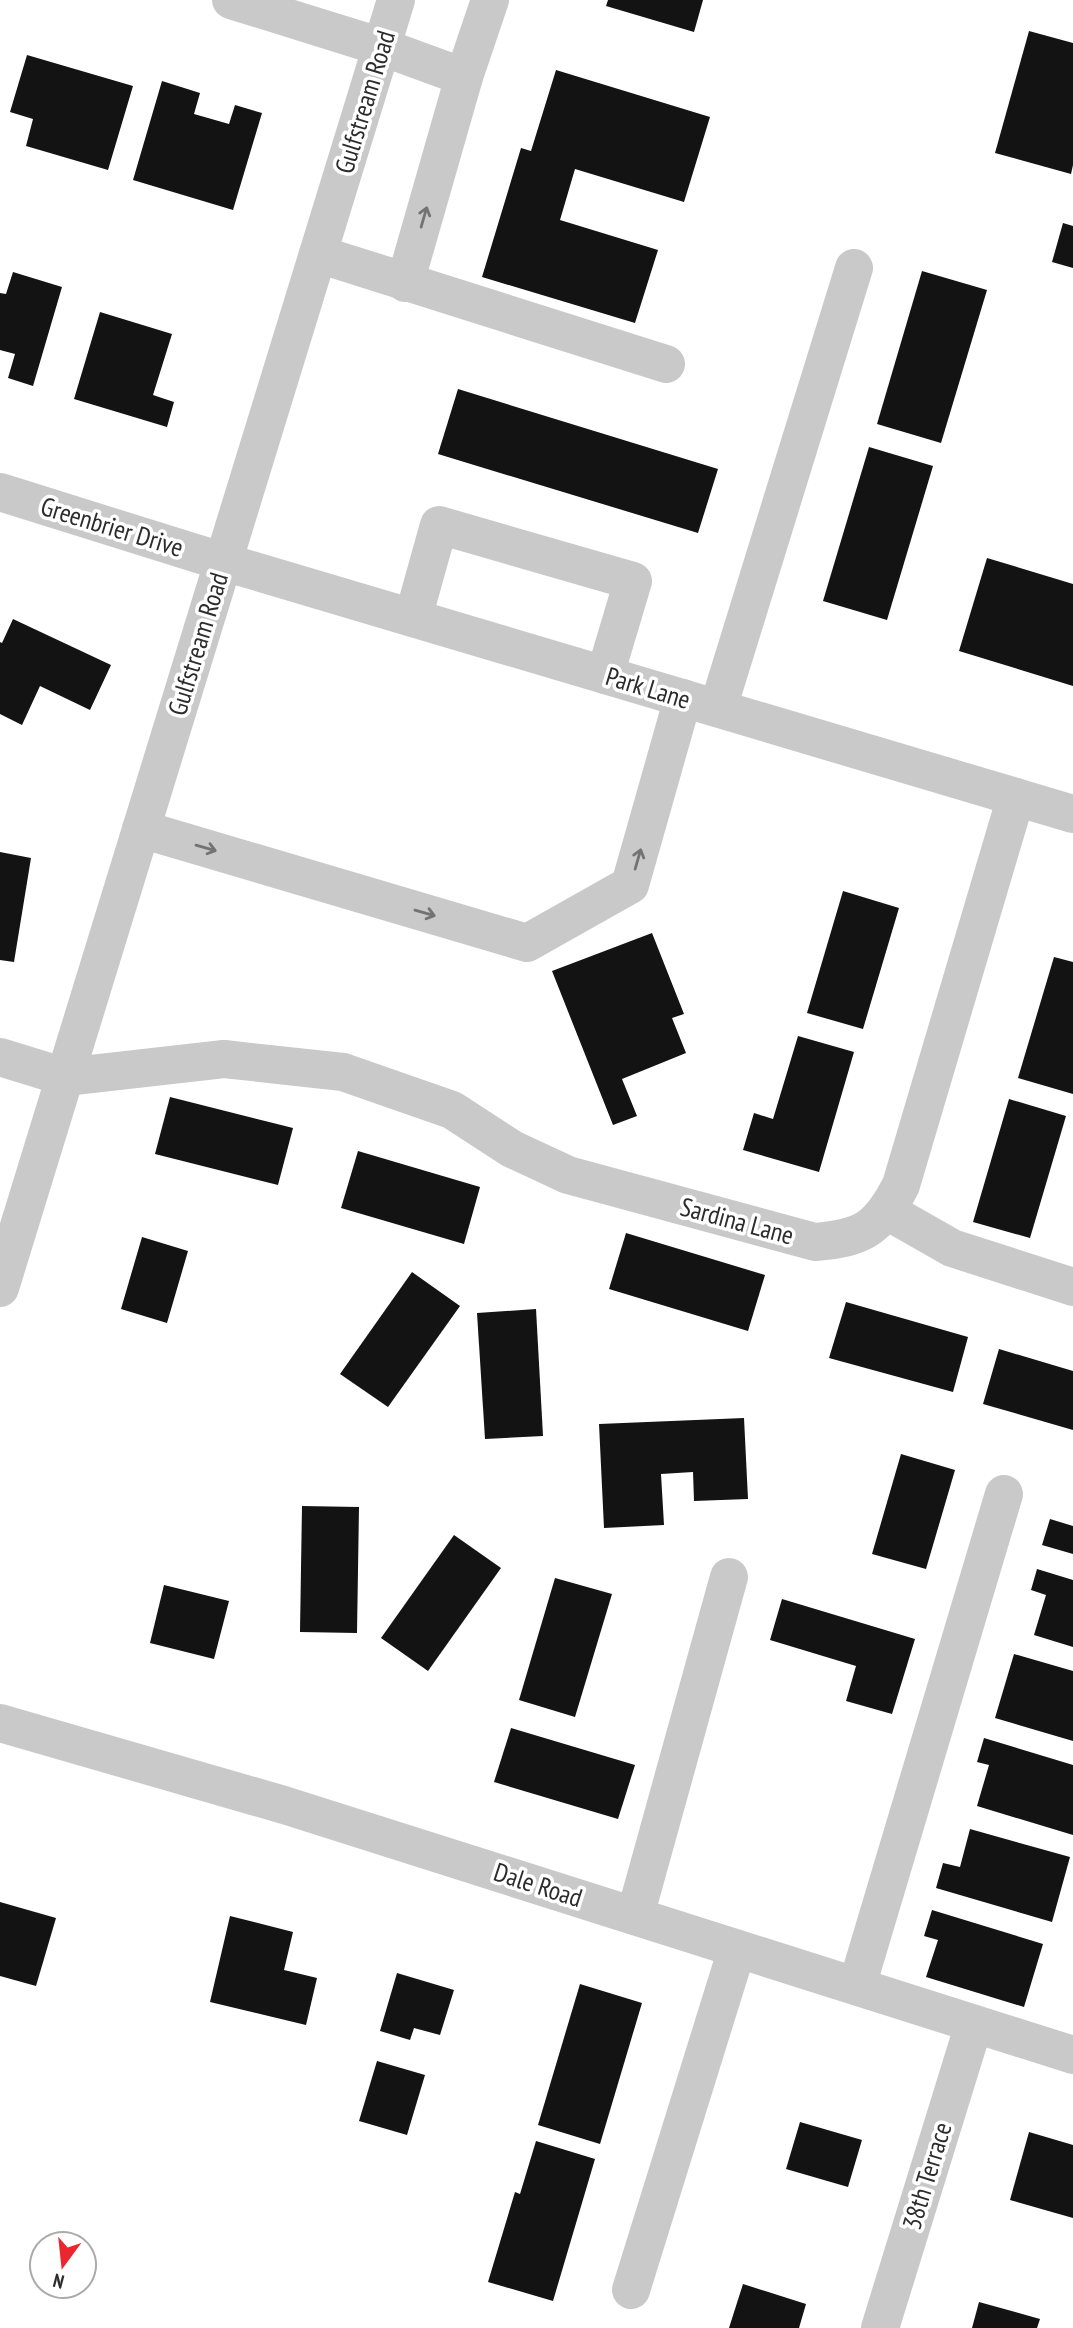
<svg xmlns="http://www.w3.org/2000/svg" width="1073" height="2328" font-family="'PT Sans Narrow',sans-serif">
<style>
.building{fill:#131313}
.lines{fill:none;stroke-linecap:round;stroke-linejoin:round}
.minor{stroke:#c9c9c9;stroke-width:38}
.oneway{stroke:#737373}
.labels{text-anchor:middle;stroke-width:7;stroke-linejoin:round;paint-order:stroke}
.street-label{font-size:26px;fill:#2c2c2c;stroke:#fff}
</style>
<rect width="100%" height="100%" fill="#fff"/>
<g class="building">
<path d="M608,0H703L694,32L606,6Z"/>
<path d="M1029,31L1073,43V165L1071,174L995,153Z"/>
<path d="M27,55L133,86L108,170L26,146L33,119L10,112Z"/>
<path d="M556,70L710,117L684,202L575,169L560,220L658,250L635,323L482,277L521,148L531,151Z"/>
<path d="M162,81L200,93L194,114L229,124L235,105L262,113L233,210L133,180Z"/>
<path d="M1063,223L1073,226V268L1052,262Z"/>
<path d="M922,271L987,290L941,443L877,424Z"/>
<path d="M13,272L62,287L33,386L8,378L15,354L0,350V293L6,294Z"/>
<path d="M100,312L172,334L153,395L174,402L167,427L74,399Z"/>
<path d="M458,389L718,469L698,533L438,454Z"/>
<path d="M869,447L933,466L887,620L823,601Z"/>
<path d="M987,558L1073,584V686L959,651Z"/>
<path d="M13,619L111,665L90,710L40,686L22,725L0,714V642L2,643Z"/>
<path d="M0,852L31,858L14,962L0,960Z"/>
<path d="M843,891L899,908L863,1029L807,1013Z"/>
<path d="M652,933L684,1014L672,1018L686,1053L622,1079L637,1116L613,1125L552,971Z"/>
<path d="M1054,957L1073,962V1094L1018,1078Z"/>
<path d="M798,1036L854,1052L819,1172L743,1150L754,1113L773,1119Z"/>
<path d="M170,1097L293,1128L278,1185L155,1154Z"/>
<path d="M1009,1099L1066,1116L1030,1238L973,1222Z"/>
<path d="M358,1151L480,1187L464,1244L341,1208Z"/>
<path d="M626,1233L765,1275L748,1331L609,1289Z"/>
<path d="M142,1237L188,1251L167,1323L121,1309Z"/>
<path d="M412,1272L460,1306L388,1407L340,1374Z"/>
<path d="M846,1302L968,1337L953,1392L829,1358Z"/>
<path d="M536,1309L543,1436L485,1439L477,1313Z"/>
<path d="M999,1349L1073,1371V1430L983,1404Z"/>
<path d="M744,1418L748,1499L694,1501L693,1472L661,1474L664,1525L604,1528L599,1424Z"/>
<path d="M901,1454L955,1470L926,1569L872,1554Z"/>
<path d="M302,1506L359,1507L357,1633L300,1632Z"/>
<path d="M1050,1519L1073,1526V1554L1042,1545Z"/>
<path d="M454,1535L501,1568L428,1671L381,1638Z"/>
<path d="M1037,1569L1073,1580V1647L1034,1635L1046,1595L1031,1590Z"/>
<path d="M555,1578L612,1594L575,1717L519,1700Z"/>
<path d="M164,1585L229,1601L214,1659L150,1643Z"/>
<path d="M782,1599L915,1639L892,1714L846,1701L856,1666L770,1640Z"/>
<path d="M1014,1654L1073,1671V1741L995,1718Z"/>
<path d="M511,1728L635,1765L618,1819L494,1782Z"/>
<path d="M984,1738L1073,1765V1835L977,1806L989,1765L977,1762Z"/>
<path d="M970,1829L1070,1857L1052,1922L936,1888L943,1863L960,1867Z"/>
<path d="M0,1902L56,1918L36,1986L0,1976Z"/>
<path d="M932,1910L1043,1944L1024,2007L926,1977L938,1940L924,1936Z"/>
<path d="M230,1916L293,1932L284,1970L317,1978L306,2025L210,2002Z"/>
<path d="M397,1973L454,1990L440,2035L414,2028L410,2040L380,2031Z"/>
<path d="M580,1984L642,2003L600,2144L538,2125Z"/>
<path d="M377,2061L425,2075L407,2135L359,2121Z"/>
<path d="M800,2122L862,2140L848,2187L786,2169Z"/>
<path d="M1029,2132L1073,2145V2218L1010,2200Z"/>
<path d="M536,2141L595,2159L553,2301L488,2282L515,2192L520,2194Z"/>
<path d="M743,2284L806,2304L799,2328H729Z"/>
<path d="M979,2302L1040,2319L1037,2328H972Z"/>
</g>
<g class="lines">
<g class="minor">
<path d="M231,0L382,47L464,77L490,0"/>
<path d="M318,254L666,364"/>
<path d="M405,283L464,77"/>
<path d="M0,492L224,562L1073,814"/>
<path d="M413,618L439,525L633,581L605,675"/>
<path d="M718,708L854,268"/>
<path d="M141,829L527,943L630,885L683,698"/>
<path d="M0,1057L65,1077L224,1059L343,1072L452,1110L512,1149L568,1175L815,1242C864,1238 879,1228 901,1185L1016,797"/>
<path d="M887,1211L952,1248L1073,1287"/>
<path d="M0,1288L396,0"/>
<path d="M0,1723L284,1805L1073,2055"/>
<path d="M635,1916L729,1577"/>
<path d="M857,1986L1004,1494"/>
<path d="M631,2290L737,1949"/>
<path d="M880,2328L974,2024"/>
</g>
</g>
<defs><path id="oneway-shaft" d="M-6 0H5M1.5-3L5.5 0L1.5 3" fill="none" stroke-width="1.6" stroke-linecap="round" stroke-linejoin="round" transform="scale(1.75)"/></defs>
<g class="oneway">
<use href="#oneway-shaft" transform="translate(424 217) rotate(-74)"/>
<use href="#oneway-shaft" transform="translate(206 848) rotate(16)"/>
<use href="#oneway-shaft" transform="translate(638 859) rotate(-74)"/>
<use href="#oneway-shaft" transform="translate(425 913) rotate(16)"/>
</g>
<g class="labels">
<g class="street-label">
<text transform="translate(365 102) rotate(-73)" y="9">Gulfstream Road</text>
<text transform="translate(112 527) rotate(17)" y="9">Greenbrier Drive</text>
<text transform="translate(198 644) rotate(-73)" y="9">Gulfstream Road</text>
<text transform="translate(648 688) rotate(17)" y="9">Park Lane</text>
<text transform="translate(737 1221) rotate(15)" y="9">Sardina Lane</text>
<text transform="translate(538 1885) rotate(18)" y="9">Dale Road</text>
<text transform="translate(927 2176) rotate(-73)" y="9">38th Terrace</text>
</g>
</g>
<g transform="translate(63 2265) rotate(195)"><circle r="33" fill="#ffffff" stroke="#ababab" stroke-width="2"/>
<path d="M0-5L12 26L0 18L-12 26Z" fill="#eb262f"/>
<text y="-10" font-size="19" font-weight="bold" text-anchor="middle" fill="#2c2c2c">N</text>
</g>
</svg>
